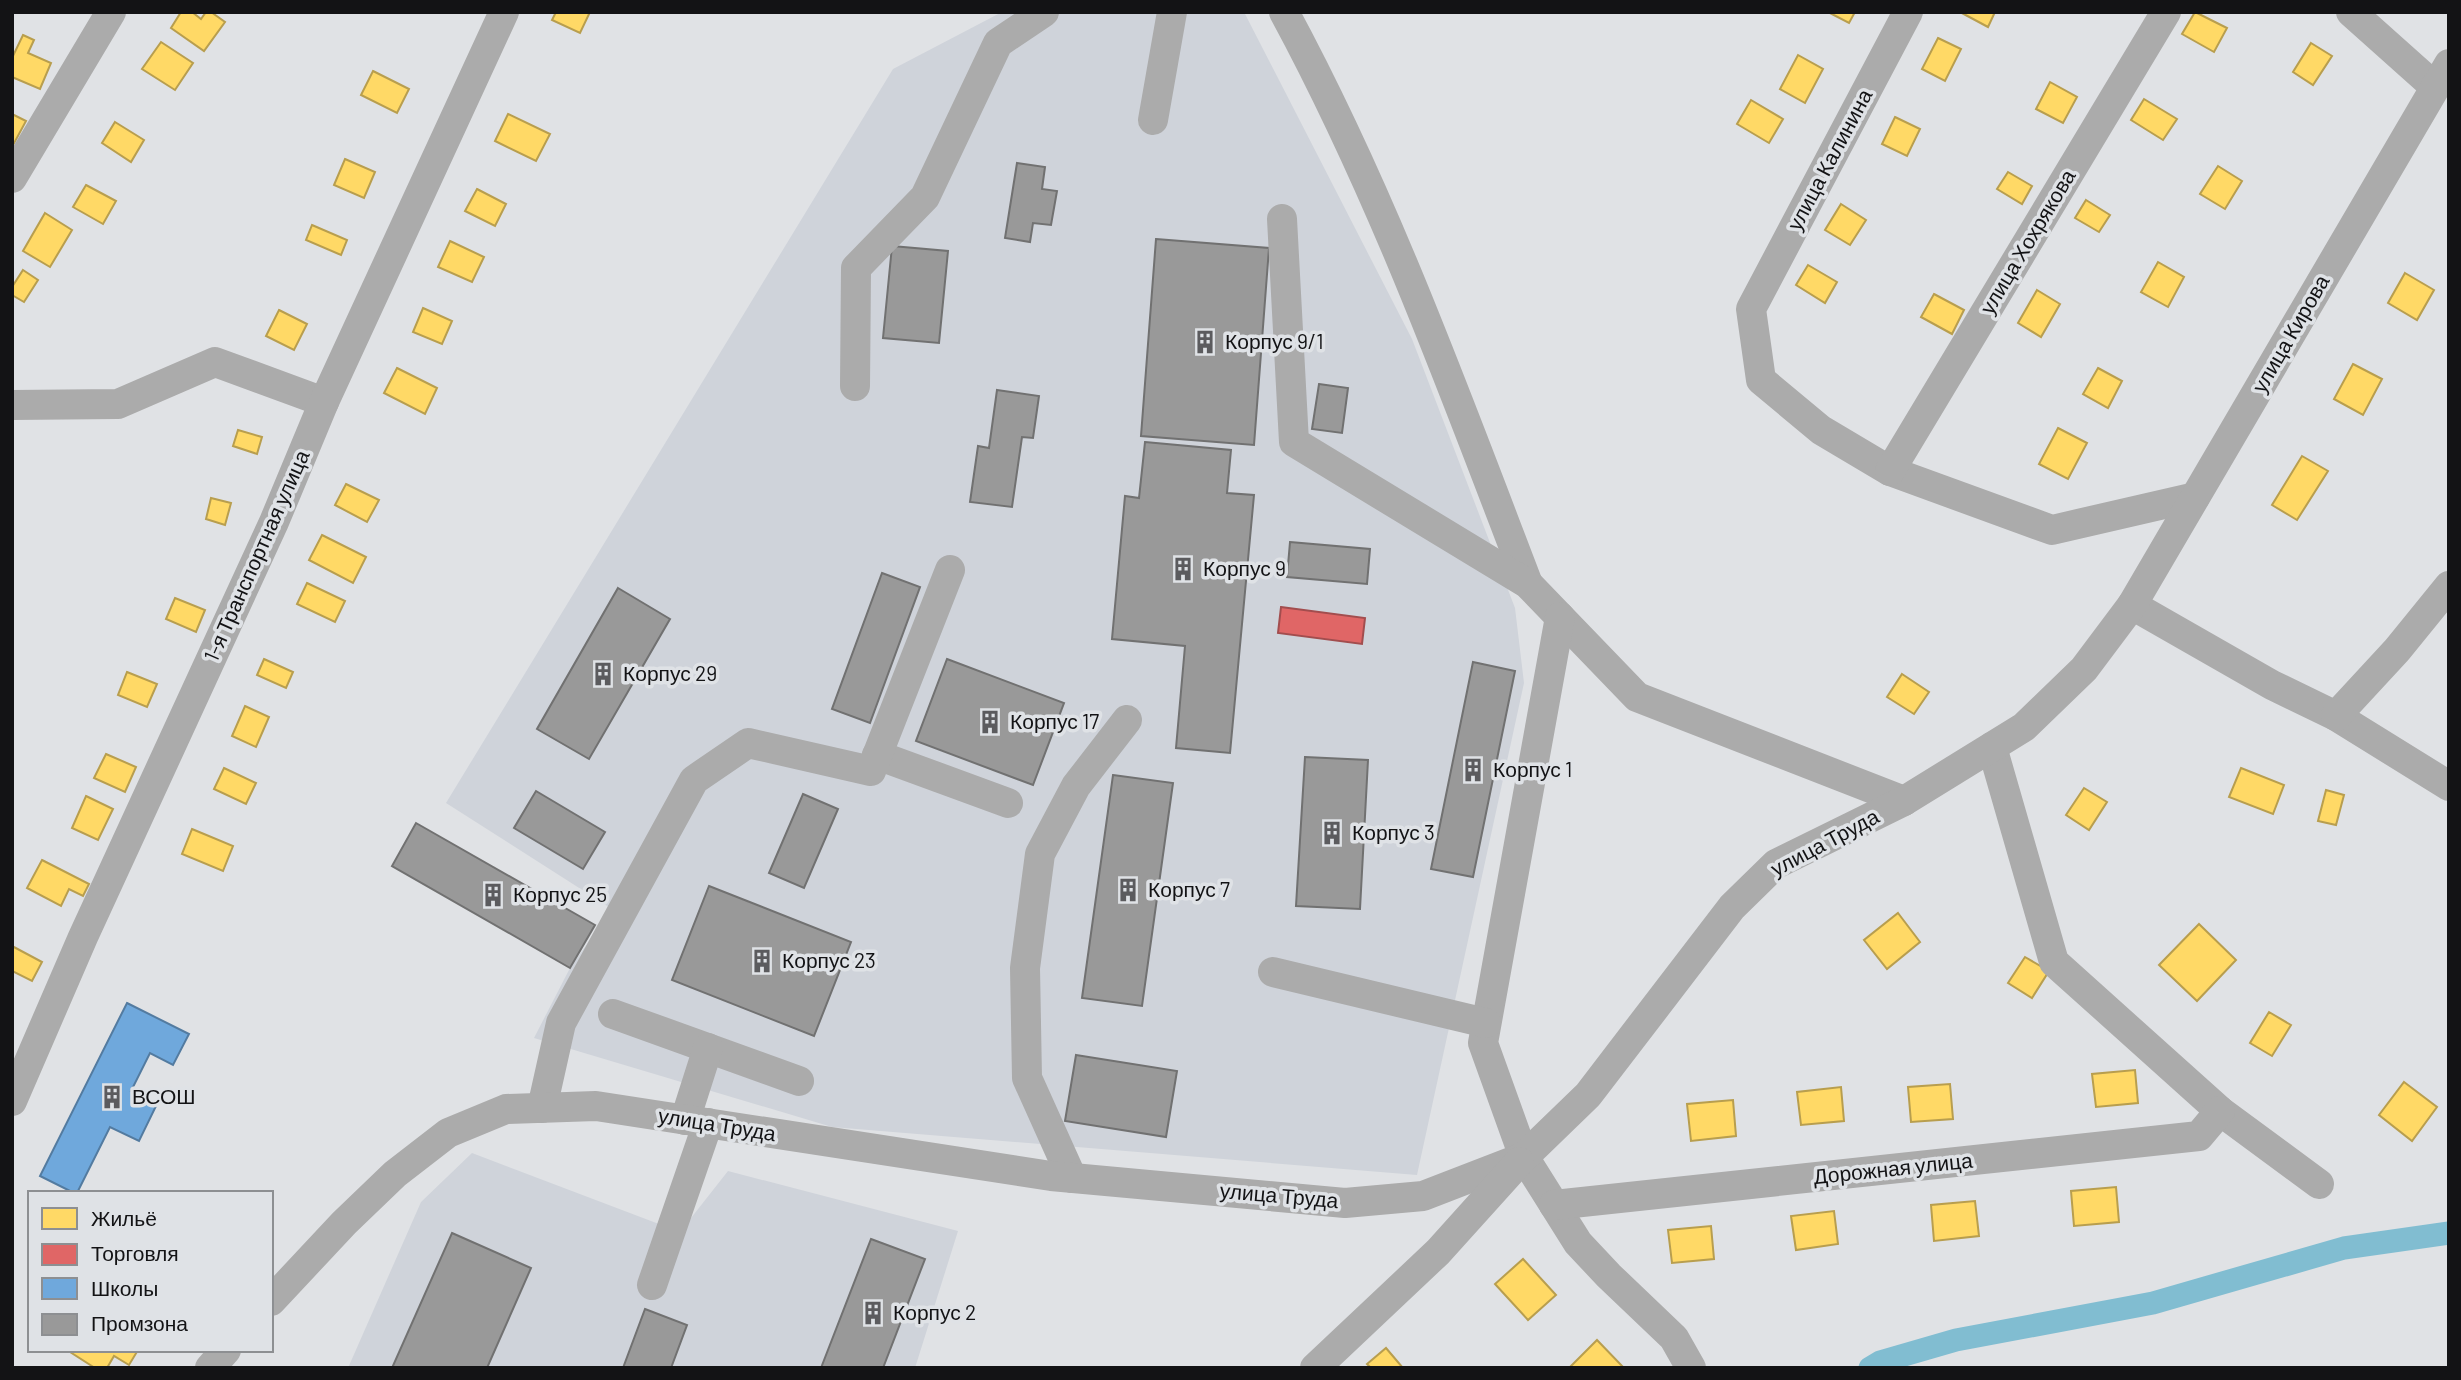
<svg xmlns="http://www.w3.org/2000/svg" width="2461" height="1380" font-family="Barlow,sans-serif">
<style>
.built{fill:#cfd3da}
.homes{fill:#ffd966;stroke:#b89e4e;stroke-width:2}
.shops{fill:#e06666;stroke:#a24d4e;stroke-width:2}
.schools{fill:#6fa8dc;stroke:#537ba0;stroke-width:2}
.industry{fill:#999;stroke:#717171;stroke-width:2}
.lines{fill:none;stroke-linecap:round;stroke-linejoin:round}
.canal{stroke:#81bdd1;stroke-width:23}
.minor{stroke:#ababab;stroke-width:30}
.labels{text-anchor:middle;stroke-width:7;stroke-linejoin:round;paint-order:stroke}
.street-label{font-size:21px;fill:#131315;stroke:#dfe2e6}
.poi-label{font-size:21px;fill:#131315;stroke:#dfe2e6;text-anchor:start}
</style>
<rect width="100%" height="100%" fill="#e0e2e5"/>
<g class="built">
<path d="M1002,12H1244L1412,339L1515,608L1524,683L1417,1175L832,1127L534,1038L570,968L612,909L446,803L893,69Z"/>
<path d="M472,1153L680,1232L728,1171L958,1231L915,1368H348L421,1202Z"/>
</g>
<g class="homes">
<path d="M181,12H192L201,19L206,12H211L225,22L204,51L171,28Z"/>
<path d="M556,12H590L580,33L552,20Z"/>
<path d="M1828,12H1855L1849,23Z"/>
<path d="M1960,12H1995L1988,27Z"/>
<path d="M2195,12L2227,28L2214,52L2182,34Z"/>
<path d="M23,35L34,40L28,53L51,63L40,89L12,77V58Z"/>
<path d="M1938,38L1961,49L1945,81L1922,69Z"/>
<path d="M161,42L193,63L175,90L142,69Z"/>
<path d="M2311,43L2332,56L2313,85L2293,72Z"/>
<path d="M1798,55L1823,69L1805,103L1780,89Z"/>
<path d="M373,71L409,89L397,113L361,95Z"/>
<path d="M2050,82L2077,97L2063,123L2036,109Z"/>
<path d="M2144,99L2177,119L2163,140L2131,120Z"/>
<path d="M1751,100L1783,119L1769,143L1737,124Z"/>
<path d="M12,114L26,121L12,147Z"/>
<path d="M508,114L550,134L536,161L495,141Z"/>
<path d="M1895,117L1920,129L1907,156L1882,144Z"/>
<path d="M115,122L144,140L131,162L102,143Z"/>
<path d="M345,159L375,172L364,198L334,185Z"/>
<path d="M2218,166L2242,181L2225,209L2200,194Z"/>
<path d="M2008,172L2032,186L2022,204L1997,189Z"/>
<path d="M86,185L116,201L103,224L73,207Z"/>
<path d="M477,189L506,204L495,226L465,211Z"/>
<path d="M2086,200L2110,215L2099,232L2075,218Z"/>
<path d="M1841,204L1866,220L1850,245L1825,230Z"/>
<path d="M45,213L72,230L50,267L23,251Z"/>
<path d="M312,225L347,240L341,255L306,240Z"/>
<path d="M450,241L484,257L472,282L438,267Z"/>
<path d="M2158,262L2184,277L2168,307L2141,292Z"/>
<path d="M1808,265L1837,282L1825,303L1796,285Z"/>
<path d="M23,270L38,280L24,302L12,295V287Z"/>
<path d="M2405,273L2434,290L2417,320L2388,303Z"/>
<path d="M2037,290L2060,304L2041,337L2018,323Z"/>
<path d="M1934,294L1964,310L1952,334L1921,317Z"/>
<path d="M423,308L452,321L442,344L413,332Z"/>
<path d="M279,310L307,324L294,350L266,336Z"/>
<path d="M2353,364L2382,379L2363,415L2334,399Z"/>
<path d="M397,368L437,388L425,414L384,393Z"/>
<path d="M2098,368L2122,381L2108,408L2083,394Z"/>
<path d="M2058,428L2087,443L2068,479L2039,464Z"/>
<path d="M238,430L262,437L257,454L233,446Z"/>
<path d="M2302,456L2328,471L2297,520L2272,505Z"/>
<path d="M346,484L379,500L367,522L335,505Z"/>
<path d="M211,498L231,503L225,525L206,519Z"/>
<path d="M322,535L366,557L353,583L309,560Z"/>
<path d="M307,583L345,601L335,622L297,604Z"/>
<path d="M175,598L205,610L196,632L166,619Z"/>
<path d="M264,659L293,672L286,688L257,675Z"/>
<path d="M127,672L157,684L147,707L118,695Z"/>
<path d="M1902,674L1929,692L1914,714L1887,697Z"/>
<path d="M245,706L269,717L256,747L232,736Z"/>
<path d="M106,754L136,767L125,792L94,778Z"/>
<path d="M224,768L256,783L246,804L214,789Z"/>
<path d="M2241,768L2284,785L2273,814L2229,797Z"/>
<path d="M2084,788L2107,802L2089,830L2066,815Z"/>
<path d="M2326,790L2344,795L2336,825L2318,821Z"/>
<path d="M86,796L113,809L98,840L72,828Z"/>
<path d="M192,829L233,846L223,871L182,854Z"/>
<path d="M42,860L89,884L83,896L69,889L61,906L27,888Z"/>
<path d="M1898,913L1920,942L1887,969L1864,940Z"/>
<path d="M2199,924L2236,960L2197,1001L2159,965Z"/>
<path d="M12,946L42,962L32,981L12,971Z"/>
<path d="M2025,957L2049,971L2032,998L2008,983Z"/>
<path d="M2269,1012L2291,1025L2272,1056L2250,1043Z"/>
<path d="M2135,1070L2138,1103L2096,1107L2092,1074Z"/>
<path d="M2404,1082L2437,1107L2412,1141L2379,1115Z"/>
<path d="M1950,1084L1953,1119L1911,1122L1908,1087Z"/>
<path d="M1841,1087L1844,1121L1801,1125L1797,1092Z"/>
<path d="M1733,1100L1736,1136L1691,1141L1687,1104Z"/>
<path d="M2116,1187L2119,1222L2074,1226L2071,1191Z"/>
<path d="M1975,1201L1979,1236L1934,1241L1931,1205Z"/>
<path d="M1834,1211L1838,1244L1796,1250L1791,1216Z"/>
<path d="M1711,1226L1714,1259L1672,1263L1668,1230Z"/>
<path d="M1523,1259L1556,1295L1528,1320L1495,1284Z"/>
<path d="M1597,1340L1624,1368H1573L1571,1366Z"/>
<path d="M1386,1348L1403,1368H1371L1367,1364Z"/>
<path d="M67,1350H138L129,1365L114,1356L107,1368H95Z"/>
</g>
<path class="shops" d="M1281,607L1365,618L1362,644L1278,633Z"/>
<path class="schools" d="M127,1003L189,1034L173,1065L150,1053L131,1091L157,1104L139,1141L110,1127L77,1193H74L40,1176Z"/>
<g class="industry">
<path d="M1017,163L1045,167L1042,189L1057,191L1051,225L1033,223L1030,242L1005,238Z"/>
<path d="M1156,239L1269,248L1254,445L1141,436Z"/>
<path d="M892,246L948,251L939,343L883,338Z"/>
<path d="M1319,384L1348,388L1342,433L1312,429Z"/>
<path d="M997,390L1039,396L1033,438L1022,437L1012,507L970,502L978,446L989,448Z"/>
<path d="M1145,442L1231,450L1227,493L1254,495L1230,753L1176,748L1185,646L1112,639L1125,496L1139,498Z"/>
<path d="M1290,542L1370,549L1367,584L1287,577Z"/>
<path d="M882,573L920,587L870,723L832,709Z"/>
<path d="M618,588L670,619L589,759L537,729Z"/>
<path d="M947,659L1064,703L1033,785L916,741Z"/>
<path d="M1473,662L1515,671L1473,877L1431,869Z"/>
<path d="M1305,757L1368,760L1360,909L1296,906Z"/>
<path d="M1113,775L1173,783L1142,1006L1082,998Z"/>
<path d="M536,791L605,832L583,869L514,828Z"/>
<path d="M803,794L838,809L804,888L769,873Z"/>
<path d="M416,823L595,925L570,968L392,866Z"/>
<path d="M709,886L851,942L814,1036L672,980Z"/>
<path d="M1076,1055L1177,1071L1166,1137L1065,1121Z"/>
<path d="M452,1233L531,1268L487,1368H392Z"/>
<path d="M871,1239L925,1259L883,1368H821Z"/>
<path d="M645,1309L687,1325L671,1368H623Z"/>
</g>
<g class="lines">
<path class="canal" d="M1870,1368L1880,1362L1956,1340L2153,1303L2344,1248L2449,1233"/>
<g class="minor">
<path d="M1284,12C1383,195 1454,391 1528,584"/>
<path d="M1908,12L1751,309L1761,380L1821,430L1890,471L2052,530L2195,497"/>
<path d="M2351,12L2435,87"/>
<path d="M1153,120L1172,12"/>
<path d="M12,178L111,12"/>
<path d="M1282,219L1294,442L1528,584L1637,697L1904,801"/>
<path d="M855,386L856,268L925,197L998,43L1044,12"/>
<path d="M12,405L118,404L215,362L324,402"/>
<path d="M1890,471L2166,12"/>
<path d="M2132,605L2272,685L2336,716L2449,786"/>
<path d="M1560,617L1483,1043L1524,1157L1578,1243L1609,1276L1674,1338L1691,1368"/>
<path d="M2336,716L2397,650L2449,586"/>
<path d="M1992,747L2054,962L2220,1111L2319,1184"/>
<path d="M877,755L1008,803"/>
<path d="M1273,972L1486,1023"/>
<path d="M613,1014L799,1081"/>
<path d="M12,1101L83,937L274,522L324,402L504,12"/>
<path d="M542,1108L561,1023L694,780L748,743L871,771L950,570"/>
<path d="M685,1120L708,1048"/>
<path d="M1072,1178L1027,1078L1025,968L1040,854L1076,786L1127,720"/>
<path d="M1554,1205L2199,1136L2220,1111"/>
<path d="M652,1285L708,1123"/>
<path d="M271,1301L344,1223L395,1174L448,1133L506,1109L596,1106L1051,1176L1345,1203L1423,1196L1524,1157L1588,1095L1732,907L1776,864L1904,801L2024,727L2084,669L2132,605L2449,64"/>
<path d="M210,1368L226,1350"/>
<path d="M1315,1368L1438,1252L1519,1162"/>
</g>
</g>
<defs>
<g id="building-bare" transform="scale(1.89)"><path d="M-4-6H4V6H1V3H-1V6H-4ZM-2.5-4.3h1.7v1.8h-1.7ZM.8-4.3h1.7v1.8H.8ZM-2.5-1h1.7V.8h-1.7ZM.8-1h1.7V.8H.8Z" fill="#5b5b5e" stroke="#dfe2e6" stroke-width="2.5" paint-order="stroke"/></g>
</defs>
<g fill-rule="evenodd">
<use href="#building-bare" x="1205" y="342"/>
<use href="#building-bare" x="1183" y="569"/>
<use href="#building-bare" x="603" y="674"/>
<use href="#building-bare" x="990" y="722"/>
<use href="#building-bare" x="1473" y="770"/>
<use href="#building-bare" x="1332" y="833"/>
<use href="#building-bare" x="1128" y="890"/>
<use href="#building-bare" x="493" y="895"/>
<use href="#building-bare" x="762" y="961"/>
<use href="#building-bare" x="112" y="1097"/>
<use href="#building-bare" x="873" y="1313"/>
</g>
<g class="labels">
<g class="street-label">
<text transform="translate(1830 160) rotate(-62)" y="7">улица Калинина</text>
<text transform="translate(2028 242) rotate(-59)" y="7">улица Хохрякова</text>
<text transform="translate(2291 334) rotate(-60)" y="7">улица Кирова</text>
<text transform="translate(257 556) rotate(-66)" y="7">1-я Транспортная улица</text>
<text transform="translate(1825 843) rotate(-28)" y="7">улица Труда</text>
<text transform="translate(717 1125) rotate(9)" y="7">улица Труда</text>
<text transform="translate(1893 1169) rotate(-6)" y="7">Дорожная улица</text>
<text transform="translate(1279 1196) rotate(5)" y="7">улица Труда</text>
</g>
<g class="poi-label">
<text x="1225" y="349">Корпус 9/1</text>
<text x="1203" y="576">Корпус 9</text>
<text x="623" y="681">Корпус 29</text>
<text x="1010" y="729">Корпус 17</text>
<text x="1493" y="777">Корпус 1</text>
<text x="1352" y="840">Корпус 3</text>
<text x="1148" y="897">Корпус 7</text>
<text x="513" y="902">Корпус 25</text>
<text x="782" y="968">Корпус 23</text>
<text x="132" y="1104">ВСОШ</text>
<text x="893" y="1320">Корпус 2</text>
</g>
</g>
<rect width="2461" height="1380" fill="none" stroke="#131315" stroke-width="28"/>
<rect x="28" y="1191" width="245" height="161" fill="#dfe2e6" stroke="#8d8f92" stroke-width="2"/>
<rect x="42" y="1208" width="35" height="21" fill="#ffd966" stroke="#8d8f92" stroke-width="2"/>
<text x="91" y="1226" font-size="21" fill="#131315">Жильё</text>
<rect x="42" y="1244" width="35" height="21" fill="#e06666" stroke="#8d8f92" stroke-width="2"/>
<text x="91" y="1261" font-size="21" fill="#131315">Торговля</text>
<rect x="42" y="1278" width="35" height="21" fill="#6fa8dc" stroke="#8d8f92" stroke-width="2"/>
<text x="91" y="1296" font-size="21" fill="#131315">Школы</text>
<rect x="42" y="1314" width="35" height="21" fill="#999999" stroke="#8d8f92" stroke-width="2"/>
<text x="91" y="1331" font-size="21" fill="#131315">Промзона</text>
</svg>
